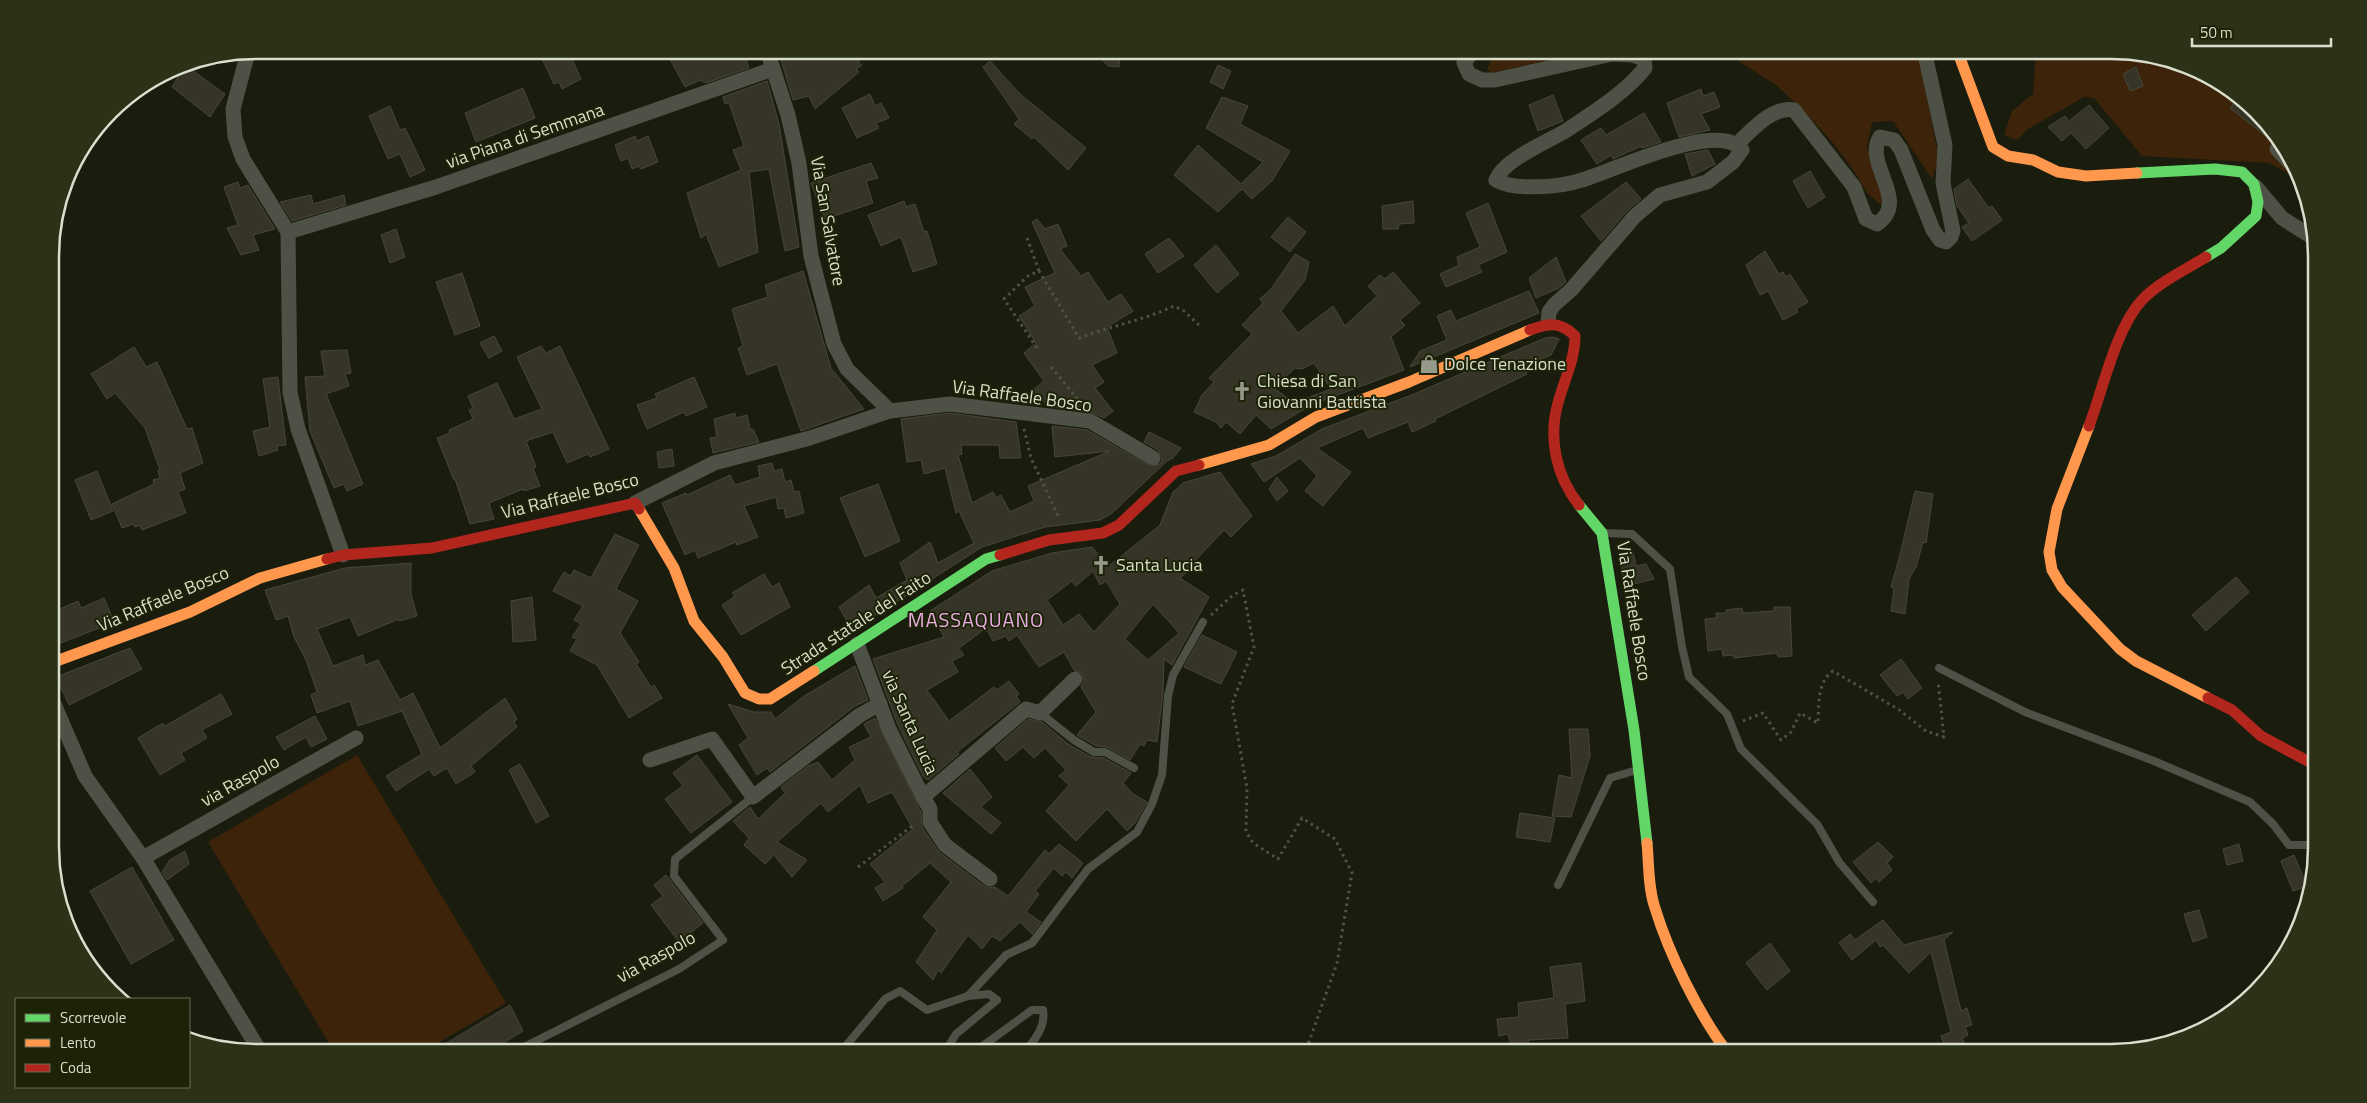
<svg xmlns="http://www.w3.org/2000/svg" width="2367" height="1103" font-family="'Titillium Web',sans-serif">
<style>
.green{fill:#3c230a}
.building{fill:#353427;stroke:#474738;fill-rule:evenodd}
.lines{fill:none;stroke-linecap:round;stroke-linejoin:round}
.path{stroke:#4f5246;stroke-width:3;stroke-dasharray:2.5 4;stroke-linecap:butt}
.lane{stroke:#4e5145;stroke-width:8}
.street{stroke:#4e5145;stroke-width:15}
.fast{stroke:#63d668;stroke-width:11}
.slow{stroke:#ff974d;stroke-width:11}
.jam{stroke:#b3261e;stroke-width:11}
.labels{text-anchor:middle;stroke-width:4;stroke-linejoin:round;paint-order:stroke}
.street-label{font-size:18px;fill:#d9decd;stroke:#1d2307}
.poi-label{font-size:18px;fill:#d9decd;stroke:#1d2307;text-anchor:start}
.quarter-label{font-size:20px;letter-spacing:1px;fill:#ebaee4;stroke:#1d2307}
.rim{fill:none;stroke:#d9decd;stroke-width:2.5}
</style>
<rect width="100%" height="100%" fill="#1a1d0d"/>
<g class="green">
<path d="M1502,50H1590L1492,73L1487,69L1493,57Z"/>
<path d="M1721,50H1918L1939,160L1932,179L1893,121L1872,122L1867,147L1883,196L1881,205L1867,193L1854,171L1834,144L1800,107L1776,85Z"/>
<path d="M2036,50H2111L2190,66L2237,93L2275,131L2302,181L2269,163L2142,156L2094,98L2084,97L2028,129L2017,140L2004,135L2012,111L2033,94Z"/>
<path d="M357,755L506,1003L421,1053H335L208,842Z"/>
</g>
<g class="building">
<path d="M538,50H568L581,79L562,89L559,82L554,84Z"/>
<path d="M687,50H743L749,68L706,83L700,80L685,87L670,59Z"/>
<path d="M778,50H854L863,57L858,62L862,65L856,69L859,72L815,109L809,96L793,100Z"/>
<path d="M1094,50H1120L1119,67L1108,66Z"/>
<path d="M990,61L1019,93L1086,148L1068,170L1034,137L1032,139L1014,124L1019,119L983,67Z"/>
<path d="M185,65L225,94L210,117L172,87Z"/>
<path d="M1218,65L1231,71L1223,89L1210,82Z"/>
<path d="M2136,67L2143,86L2130,91L2123,74Z"/>
<path d="M767,81L779,124L799,247L785,251L769,169L749,172L758,252L719,267L706,234L701,238L687,193L741,170L733,150L744,146L729,103L725,104L723,97Z"/>
<path d="M523,88L535,118L476,142L465,113Z"/>
<path d="M1701,89L1703,96L1714,92L1720,107L1701,114L1710,130L1679,137L1667,103Z"/>
<path d="M870,94L875,106L881,103L889,118L876,123L879,128L857,138L842,108Z"/>
<path d="M1553,95L1563,121L1538,131L1529,105Z"/>
<path d="M2240,96L2275,131L2268,138L2230,108Z"/>
<path d="M1222,97L1248,106L1240,124L1290,151L1272,181L1252,199L1242,189L1218,212L1174,175L1198,145L1241,184L1263,162L1206,128Z"/>
<path d="M2089,105L2109,128L2086,149L2071,133L2062,141L2048,127L2065,116L2069,121Z"/>
<path d="M390,106L400,130L405,128L425,170L410,177L400,154L388,159L369,116Z"/>
<path d="M1644,113L1661,142L1642,148L1641,146L1613,159L1611,155L1597,164L1581,140L1601,128L1606,135Z"/>
<path d="M635,136L637,141L648,136L658,162L641,169L639,166L632,169L628,158L621,161L615,145Z"/>
<path d="M1708,150L1715,164L1692,176L1685,154Z"/>
<path d="M871,163L878,178L866,181L873,203L825,219L811,183Z"/>
<path d="M1810,171L1825,197L1808,208L1793,181Z"/>
<path d="M1968,179L1989,208L1992,206L2002,220L1972,241L1962,227L1969,223L1957,206L1954,189Z"/>
<path d="M238,182L240,188L248,185L275,229L253,235L259,250L241,255L227,228L238,225L224,187Z"/>
<path d="M1626,182L1641,199L1628,210L1601,241L1581,216Z"/>
<path d="M311,195L313,204L344,195L346,205L292,221L280,202Z"/>
<path d="M904,201L906,207L915,204L924,232L927,231L937,264L913,272L901,237L881,246L868,215Z"/>
<path d="M1413,201L1414,223L1399,224L1398,229H1383L1382,206Z"/>
<path d="M1488,203L1507,252L1478,265L1482,272L1446,287L1440,274L1459,265L1457,257L1480,247L1466,213Z"/>
<path d="M1288,217L1306,232L1290,252L1271,237Z"/>
<path d="M1037,219L1045,229L1058,224L1067,246L1060,249L1081,276L1088,272L1108,302L1121,294L1133,311L1107,327L1117,353L1092,365L1104,382L1095,388L1113,411L1104,418L1091,412L1048,406L1033,390L1044,381L1024,353L1036,343L1019,316L1035,306L1025,287L1055,273L1032,222Z"/>
<path d="M396,229L405,257L390,263L381,235Z"/>
<path d="M1169,238L1184,256L1158,273L1145,254Z"/>
<path d="M1216,245L1239,274L1217,293L1194,265Z"/>
<path d="M1765,251L1779,274L1783,272L1786,277L1790,274L1808,302L1796,309L1798,312L1783,320L1768,291L1760,295L1746,265Z"/>
<path d="M1295,254L1309,262L1305,280L1281,311L1298,333L1333,306L1345,326L1377,296L1368,286L1380,275L1385,279L1393,272L1420,303L1400,320L1405,325L1391,337L1404,370L1311,405L1271,429L1256,415L1240,434L1226,422L1221,428L1216,422L1194,412L1202,395L1214,382L1209,378L1252,334L1242,325L1263,303L1260,299L1271,289ZM1314,363L1331,389L1294,403L1274,388L1295,368L1302,369Z"/>
<path d="M1556,257L1566,282L1559,288L1536,298L1529,278Z"/>
<path d="M803,271L831,368L864,409L801,431L777,364L747,375L738,348L743,346L732,309L768,297L765,285Z"/>
<path d="M462,273L480,326L455,335L436,282Z"/>
<path d="M1529,291L1539,313L1410,367L1420,351L1447,340L1437,316L1451,310L1456,321Z"/>
<path d="M494,336L502,351L489,358L480,343Z"/>
<path d="M1553,337L1559,339L1551,355L1524,366L1527,374L1435,419L1436,421L1412,432L1408,422L1368,438L1363,428L1317,448L1351,472L1323,506L1305,491L1317,476L1300,458L1264,482L1251,464L1276,456L1322,429L1414,394L1545,338Z"/>
<path d="M541,346L546,353L560,346L609,449L590,457L588,454L567,463L553,432L526,441L536,467L533,468L540,486L524,491L523,489L489,503L494,519L470,524L455,479L454,480L437,438L450,433L449,430L473,419L469,410L473,408L468,396L497,383L514,419L542,409L517,357Z"/>
<path d="M134,347L146,367L157,362L187,429L192,428L203,463L180,473L185,489L178,492L186,513L142,530L140,525L135,527L134,524L122,528L112,504L154,484L153,480L160,478L158,471L160,470L145,428L115,393L107,399L91,374Z"/>
<path d="M347,350L351,373L345,374L349,386L326,394L363,484L347,491L344,484L334,488L310,431L305,377L325,376L321,351Z"/>
<path d="M278,377L286,445L277,446L278,450L259,456L253,431L270,427L263,379Z"/>
<path d="M694,377L707,407L686,416L684,412L647,429L637,405L657,398L655,394Z"/>
<path d="M735,413L736,418L747,415L750,429H753L759,442L713,453L710,438L717,437L714,419Z"/>
<path d="M950,413L1016,422L1021,458H1000L999,445H961L962,454L958,455L972,503L993,492L996,498L1001,495L1010,512L1034,501L1028,486L1110,451L1055,457L1052,426L1087,430L1152,467L1161,463L1162,458L1158,450L1144,442L1149,432L1181,448L1173,458L1167,461L1111,514L1100,520L1045,527L982,547L852,630L839,607L869,585L876,598L907,580L900,563L930,542L938,563L974,543L959,511L956,513L945,468L924,474L921,460L907,462L901,419Z"/>
<path d="M672,449L674,466L659,468L657,452Z"/>
<path d="M772,463L774,471L782,469L785,482L791,480L794,492L799,491L804,513L786,518L784,508L778,509L776,497L744,506L758,537L737,545L736,542L698,558L695,550L685,555L662,503L686,493L687,495L730,475L735,485L760,477L758,466Z"/>
<path d="M97,471L113,511L91,520L75,480Z"/>
<path d="M1220,472L1252,516L1231,537L1224,530L1191,565L1193,567L1180,578L1209,597L1172,665L1164,659L1163,693L1157,742L1147,740L1144,746L1140,744L1130,760L1107,747L1096,746L1077,735L1096,712L1081,687L1084,681L1082,673L1074,670L1064,652L1039,667L1017,635L1009,641L1006,636L993,641L986,628L959,648L964,655L952,661L958,672L927,690L949,721L994,687L997,690L1009,681L1019,694L1016,696L1020,702L957,752L959,754L928,780L923,776L898,725L873,659L944,637L930,611L992,571L1052,553L1092,547L1109,566L1160,525L1173,492L1183,483ZM1093,571L1100,585L1106,581L1120,604L1094,632L1079,614L1063,625L1047,600L1072,581L1076,586ZM1153,604L1179,633L1148,660L1125,639Z"/>
<path d="M1277,477L1288,491L1277,501L1269,489Z"/>
<path d="M878,484L900,541L865,557L840,498Z"/>
<path d="M1915,491L1933,494L1926,543L1923,542L1916,567L1909,579L1905,614L1891,611L1894,589L1891,587L1899,559Z"/>
<path d="M615,534L639,545L616,589L638,601L620,633L639,662L636,664L651,687L654,685L662,698L629,718L597,665L570,651L577,639L572,637L581,624L574,620L583,606L553,591L564,572L571,576L574,570L591,578Z"/>
<path d="M1633,552L1636,566L1646,564L1654,579L1625,586L1619,555Z"/>
<path d="M411,563V594L417,616L399,621V619L358,636L350,617L317,629L333,666L363,655L365,665L378,660L400,700L413,693L440,748L505,698L517,719L514,722L517,727L471,766L475,772L456,784L447,768L434,776L429,769L396,791L386,776L422,754L402,711L358,726L350,701L317,713L311,695L317,692L306,660L294,637L288,616L276,620L265,590L345,568Z"/>
<path d="M764,574L772,587L779,583L790,607L741,635L722,605L735,596L732,593Z"/>
<path d="M2236,577L2249,592L2206,631L2192,615Z"/>
<path d="M532,597L536,640L513,642L511,601Z"/>
<path d="M104,598L114,622L51,647V613L78,601L81,608Z"/>
<path d="M1774,607H1790L1792,656L1778,657L1777,653L1734,658L1733,655L1723,656L1722,649L1708,651L1705,619L1717,618L1716,613H1726V610L1742,608L1743,613L1774,611Z"/>
<path d="M1202,635L1237,652L1221,684L1184,667Z"/>
<path d="M130,648L142,669L69,705L56,677Z"/>
<path d="M1901,659L1922,688L1908,699L1903,692L1897,696L1880,675Z"/>
<path d="M855,666L868,700L855,706L770,772L767,768L757,775L739,745L748,738L728,704L754,712H771L775,719L804,696Z"/>
<path d="M221,694L232,714L202,730L207,738L181,753L185,760L160,775L138,738L163,723L165,726Z"/>
<path d="M315,716L327,739L311,747L306,737L284,750L276,737Z"/>
<path d="M875,718L921,812L922,827L939,852L984,886L989,888L995,887L1008,896L1045,850L1049,854L1059,844L1083,863L1072,878L1066,872L1062,876L1054,868L1035,891L1039,894L1026,912L1041,922L1032,934L1020,922L1000,941L992,936L982,949L968,935L941,973L938,970L933,980L916,962L937,930L923,917L951,882L930,863L902,886L903,888L883,901L875,888L885,882L870,864L913,829L892,792L868,803L860,785L828,812L821,803L777,842L807,860L792,877L774,855L765,864L744,845L749,838L733,821L750,807L758,819L785,793L781,787L808,766L818,762L832,780L855,760L849,747L871,737L864,724Z"/>
<path d="M1028,719L1042,722L1068,744L1091,757L1104,758L1131,773L1123,783L1133,794L1147,802L1135,823L1127,831L1107,809L1076,841L1046,811L1069,785L1059,776L1066,770L1045,748L1034,758L1023,747L1006,761L995,748Z"/>
<path d="M1569,729H1588L1590,756L1571,817L1552,816L1559,775L1572,778Z"/>
<path d="M697,755L732,802L691,833L665,799L683,786L673,773Z"/>
<path d="M520,764L549,816L536,823L509,770Z"/>
<path d="M970,769L992,797L981,807L1001,823L991,834L943,793Z"/>
<path d="M1520,813L1555,818L1550,842L1516,837Z"/>
<path d="M1878,842L1893,857L1887,863L1892,870L1879,882L1876,878L1871,883L1853,862Z"/>
<path d="M2239,844L2243,861L2227,865L2223,849Z"/>
<path d="M185,851L189,864L167,880L162,872L170,860Z"/>
<path d="M2294,855L2307,886L2293,891L2281,861Z"/>
<path d="M132,867L174,940L131,964L90,891Z"/>
<path d="M666,875L703,923L679,942L651,905L663,896L654,885Z"/>
<path d="M2199,910L2207,937L2193,942L2184,914Z"/>
<path d="M1883,920L1904,945L1953,932L1944,940L1961,1011L1967,1008L1972,1025L1965,1027L1968,1035L1962,1038L1966,1047L1952,1053H1947L1941,1036L1951,1032L1931,952L1909,973L1883,945L1880,947L1876,940L1852,960L1839,943L1850,934L1855,940Z"/>
<path d="M1770,943L1790,971L1767,990L1746,963Z"/>
<path d="M1581,963L1585,1001L1565,1004L1568,1038L1528,1040L1531,1053H1513L1508,1034L1499,1036L1497,1019L1519,1017L1518,1003L1554,998L1550,967Z"/>
<path d="M510,1005L523,1031L487,1053H430Z"/>
</g>
<g class="lines">
<g class="path">
<path d="M1027,238L1039,271"/>
<path d="M1037,348L1004,299L1028,276L1039,271L1079,338C1111,326 1144,320 1174,306L1184,311L1200,326"/>
<path d="M1051,367L1081,403"/>
<path d="M1024,429L1031,458L1059,518"/>
<path d="M1211,615L1233,595L1243,590L1254,647L1232,704L1247,788L1246,831L1253,843L1278,859L1302,818L1335,839L1352,873L1337,963L1305,1053"/>
<path d="M1743,721L1763,713L1781,740L1791,732L1800,713L1818,723C1819,704 1817,682 1833,671L1898,709L1926,731L1944,737L1938,681"/>
<path d="M858,867L915,824"/>
</g>
<g class="lane">
<path d="M1604,533L1632,534L1670,569L1682,647L1689,677L1727,714L1741,749L1817,824L1839,862L1873,902"/>
<path d="M1939,668L2025,712L2154,761L2250,802L2273,824L2289,845H2317"/>
<path d="M1040,713L1074,740L1094,752H1105L1134,768"/>
<path d="M1558,885L1610,778L1637,770"/>
<path d="M512,1053L679,969L723,940L674,876L675,859L753,797"/>
<path d="M840,1053L885,999L900,991L927,1010L968,996L1006,955L1032,943L1088,869L1137,832L1152,804L1162,775L1168,696L1173,675L1203,622"/>
<path d="M949,1053L947,1049L956,1034L997,1000L989,994L968,996"/>
<path d="M973,1053L1032,1010H1043C1046,1027 1035,1039 1024,1053"/>
</g>
<g class="street">
<path d="M767,50L788,115L799,163L811,256L834,344L847,369L890,411"/>
<path d="M1474,50L1464,63L1469,74L1482,80H1495L1612,54L1632,55L1644,59L1645,68C1625,93 1594,112 1567,130C1548,142 1504,159 1496,180C1513,191 1562,187 1582,180C1613,171 1719,119 1742,150L1733,162L1707,182L1660,195L1635,216L1571,290L1554,305L1549,312L1548,323"/>
<path d="M248,52L233,109L235,137L243,159L288,232L290,392L298,429L343,555"/>
<path d="M1737,144C1752,130 1772,106 1794,110L1854,187L1866,219L1877,224C1911,201 1863,164 1880,137L1894,140L1901,150L1933,230L1940,240L1946,242L1951,237L1953,231L1943,183L1945,145L1924,50"/>
<path d="M2277,149L2297,170"/>
<path d="M2256,187L2282,218L2315,239"/>
<path d="M288,232L436,187L773,69"/>
<path d="M635,503L714,463L810,438L890,411L950,404L1090,421L1153,458"/>
<path d="M857,644L889,729L923,797L1026,709L1040,713L1075,679"/>
<path d="M51,697L85,776L143,858L261,1053"/>
<path d="M650,760L712,739L753,797L860,715L880,704"/>
<path d="M923,797L930,809V822L945,845L990,879"/>
<path d="M143,858L356,738"/>
</g>
<g class="fast">
<path d="M2137,173L2215,169L2242,172L2254,184L2258,202L2256,216L2221,248L2206,257"/>
<path d="M1579,505L1602,533L1634,730L1647,843"/>
<path d="M814,671L986,559L1000,555"/>
</g>
<g class="slow">
<path d="M1957,50L1993,147L2008,156L2033,160L2058,172L2086,176L2137,173"/>
<path d="M2089,426L2057,509L2049,552L2052,570L2062,587L2120,649L2136,661L2208,698"/>
<path d="M1199,465L1269,445L1316,417L1409,382L1530,330"/>
<path d="M639,509L674,568L694,621L723,657L745,693L759,699H770L814,671"/>
<path d="M51,663L190,612L260,578L327,559"/>
<path d="M1647,843C1649,864 1648,888 1655,908C1669,954 1699,1015 1728,1053"/>
</g>
<g class="jam">
<path d="M1530,330C1548,323 1560,321 1575,336C1575,360 1564,380 1558,403C1548,438 1556,476 1579,505"/>
<path d="M2089,426C2103,389 2116,328 2142,300C2159,282 2185,270 2206,257"/>
<path d="M1000,555L1049,540L1103,533L1119,525L1176,471L1199,465"/>
<path d="M327,559L343,555L432,548L635,503L639,509"/>
<path d="M2208,698L2232,710L2261,736L2317,766"/>
</g>
</g>
<defs>
<g id="shop-bare" transform="scale(1.5)"><path d="M-5-2.5h2.3a2.7 3.5 0 0 1 5.4 0H5L5.5 6h-11ZM-1.5-2.5h3a1.5 2.3 0 0 0-3 0Z" fill="#969a8a" stroke="#1d2307" stroke-width="2.5" paint-order="stroke"/></g>
<g id="church-bare" transform="scale(1.5)"><path d="M-1.2-6h2.4v3.5h3.3v2.4h-3.3V6h-2.4V-.1h-3.3v-2.4h3.3Z" fill="#969a8a" stroke="#1d2307" stroke-width="2.5" paint-order="stroke"/></g>
</defs>
<g fill-rule="evenodd">
<use href="#shop-bare" x="1429" y="364"/>
<use href="#church-bare" x="1242" y="391"/>
<use href="#church-bare" x="1101" y="565"/>
</g>
<g class="labels">
<g class="street-label">
<text transform="translate(525 136) rotate(-19)" y="6">via Piana di Semmana</text>
<text transform="translate(828 221) rotate(80)" y="6">Via San Salvatore</text>
<text transform="translate(1022 396) rotate(8)" y="6">Via Raffaele Bosco</text>
<text transform="translate(570 496) rotate(-14)" y="6">Via Raffaele Bosco</text>
<text transform="translate(163 599) rotate(-23)" y="6">Via Raffaele Bosco</text>
<text transform="translate(1634 611) rotate(81)" y="6">Via Raffaele Bosco</text>
<text transform="translate(856 623) rotate(-33)" y="6">Strada statale del Faito</text>
<text transform="translate(910 722) rotate(66)" y="6">via Santa Lucia</text>
<text transform="translate(240 781) rotate(-29)" y="6">via Raspolo</text>
<text transform="translate(656 957) rotate(-29)" y="6">via Raspolo</text>
</g>
<g class="poi-label">
<text x="1444" y="370">Dolce Tenazione</text>
<text x="1257" y="387">Chiesa di San<tspan x="1257" dy="21">Giovanni Battista</tspan></text>
<text x="1116" y="571">Santa Lucia</text>
</g>
<g class="quarter-label">
<text x="976" y="627">MASSAQUANO</text>
</g>
</g>
<path d="M0 0H2367V1103H0ZM256 59H2111A197 197 0 0 1 2308 256V847A197 197 0 0 1 2111 1044H256A197 197 0 0 1 59 847V256A197 197 0 0 1 256 59Z" fill="#2c3217" fill-rule="evenodd"/>
<path class="rim" d="M256 59H2111A197 197 0 0 1 2308 256V847A197 197 0 0 1 2111 1044H256A197 197 0 0 1 59 847V256A197 197 0 0 1 256 59Z"/>
<rect x="15" y="998" width="175" height="90" fill="#1d2307" stroke="#686e56"/>
<rect x="25" y="1014" width="25" height="8" fill="#63d668" stroke="#686e56"/>
<text x="60" y="1023" font-size="15" fill="#d9decd">Scorrevole</text>
<rect x="25" y="1039" width="25" height="8" fill="#ff974d" stroke="#686e56"/>
<text x="60" y="1048" font-size="15" fill="#d9decd">Lento</text>
<rect x="25" y="1064" width="25" height="8" fill="#b3261e" stroke="#686e56"/>
<text x="60" y="1073" font-size="15" fill="#d9decd">Coda</text>
<path d="M2192 38v8h139v-8" fill="none" stroke="#d9decd" stroke-width="2.5"/>
<text x="2200" y="38" font-size="15" fill="#d9decd" stroke="#1d2307" stroke-width="4" paint-order="stroke">50 m</text>
</svg>
